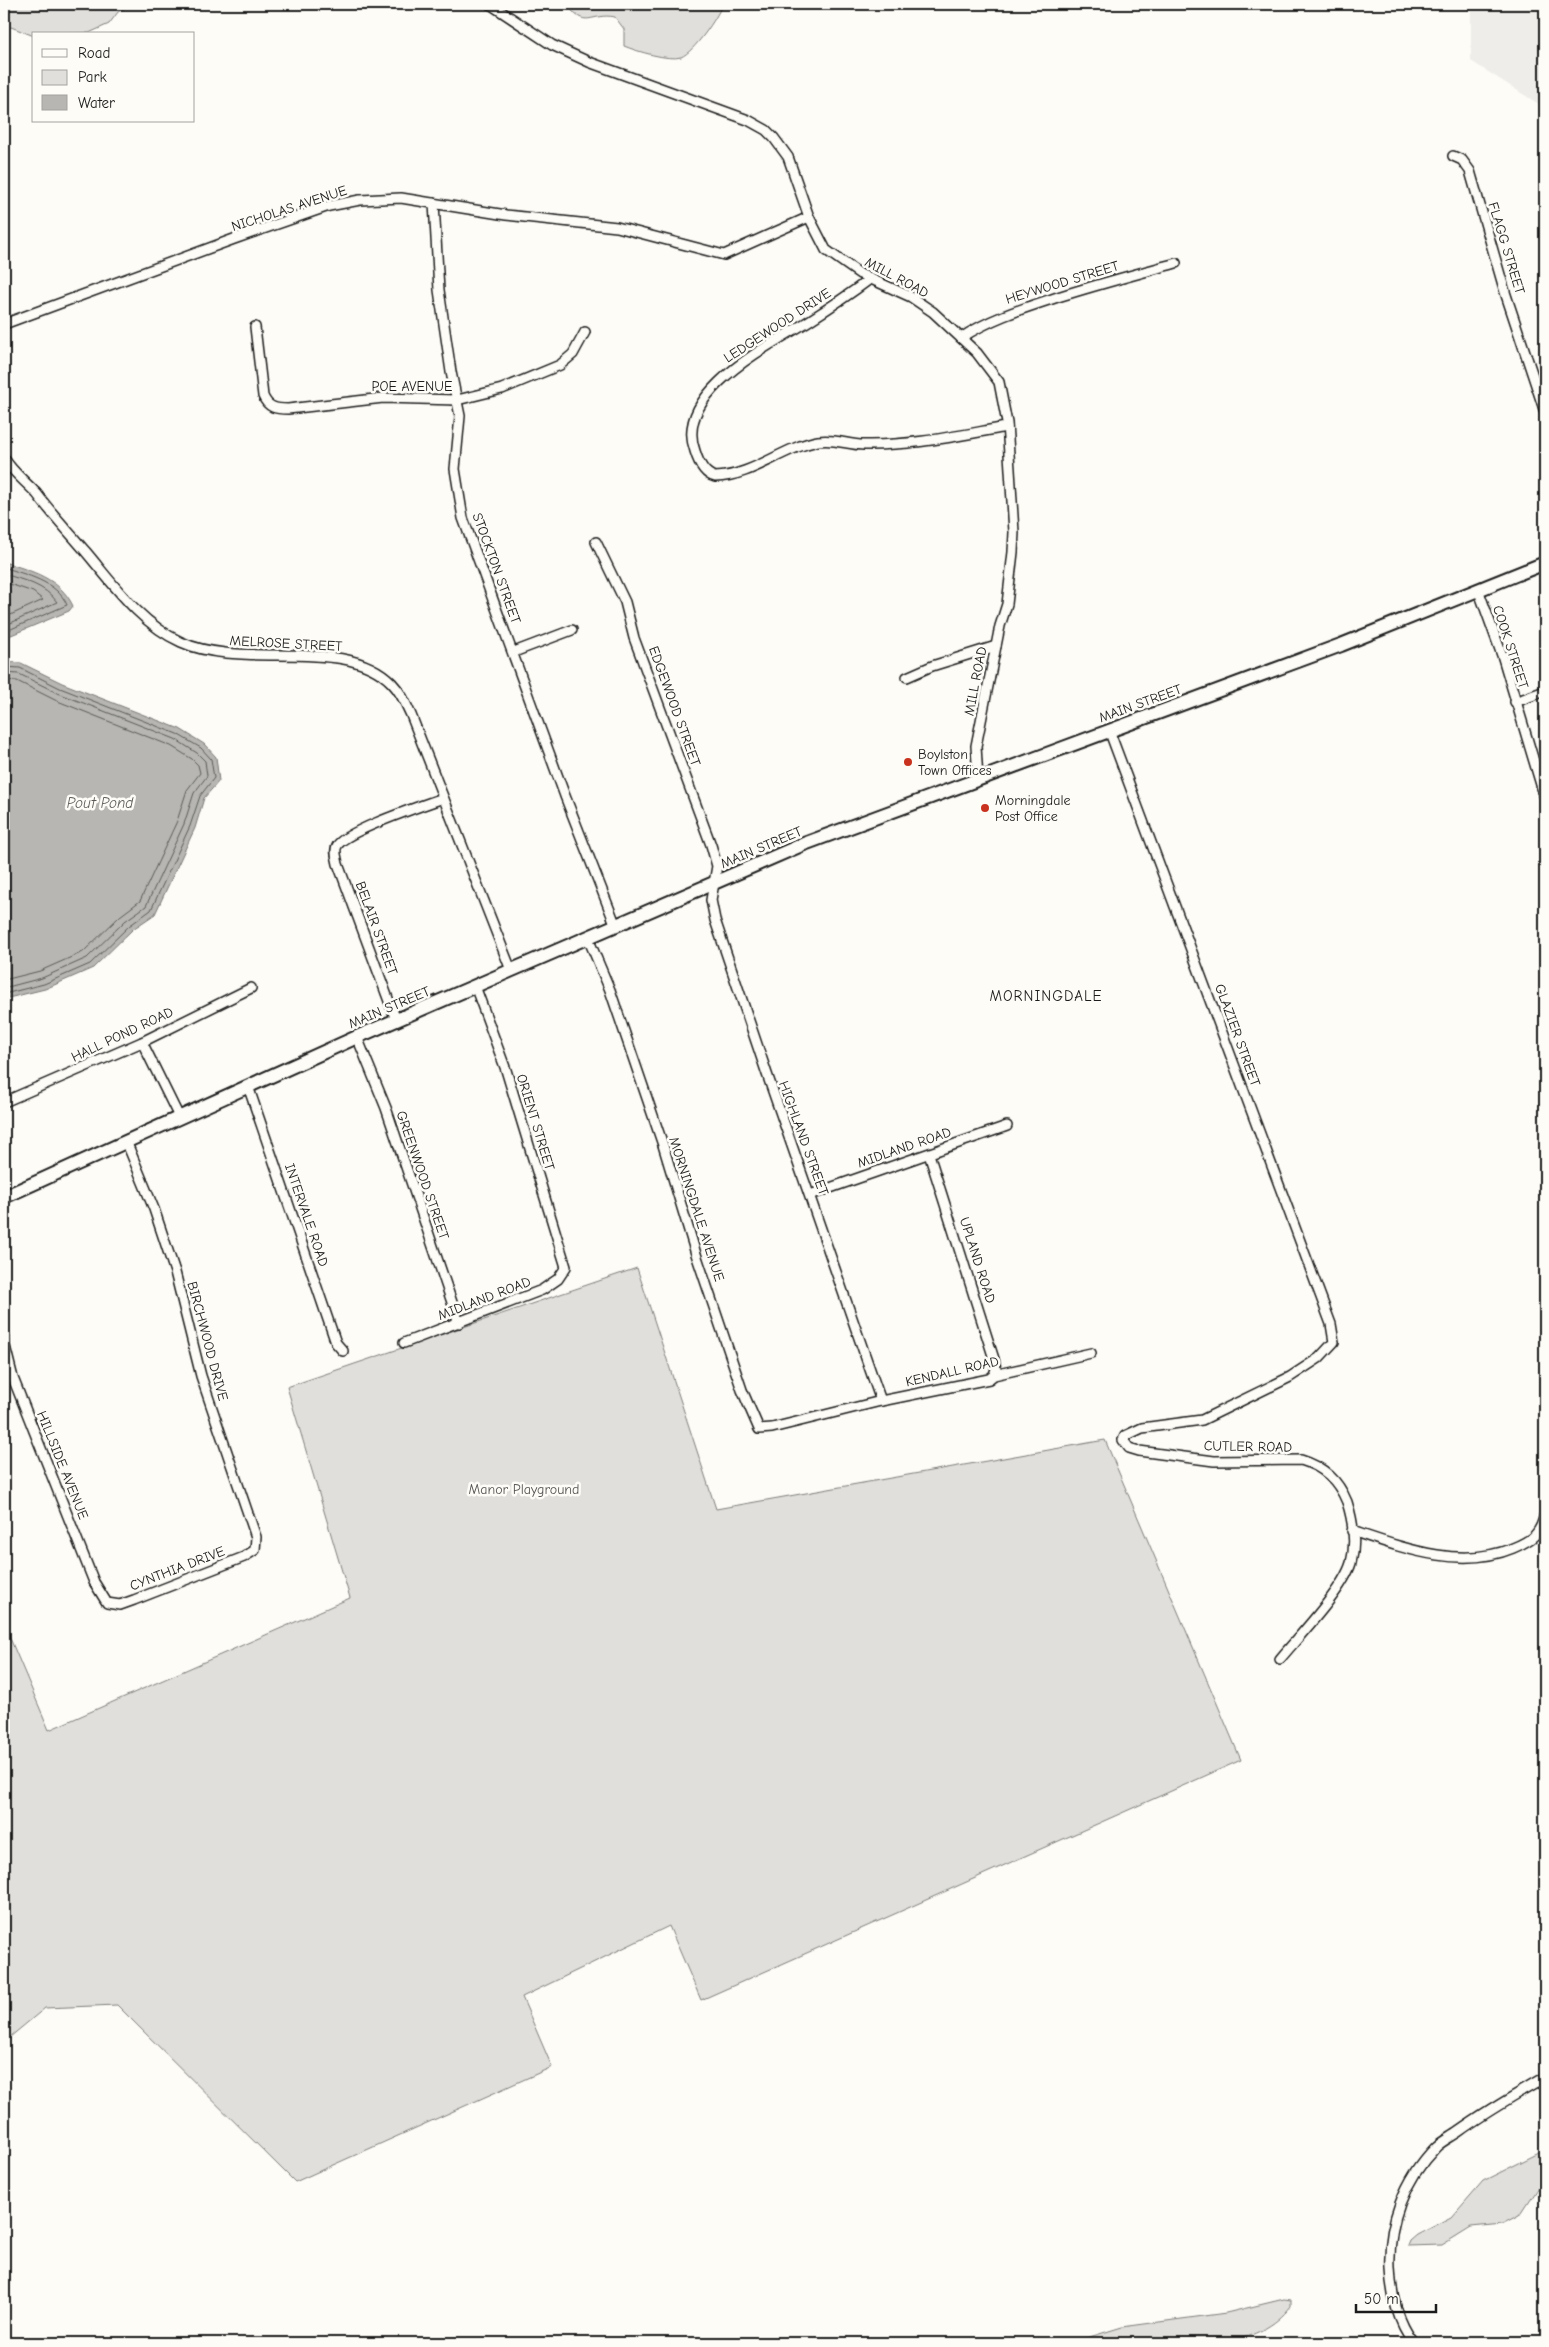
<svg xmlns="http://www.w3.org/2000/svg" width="1549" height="2347" font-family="'Comic Neue',sans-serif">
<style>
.built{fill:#eeede9}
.green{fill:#e0dfdb;stroke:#7e7e7c}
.water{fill:#b7b6b2;stroke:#797876}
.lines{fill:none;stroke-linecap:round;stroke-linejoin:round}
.shore{stroke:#5a5a58;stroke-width:1}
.minor-casing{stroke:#1c1c1c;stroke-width:12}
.secondary-casing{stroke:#1c1c1c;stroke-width:16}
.minor{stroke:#fdfcf7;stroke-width:9}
.secondary{stroke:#fdfcf7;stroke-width:12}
.poi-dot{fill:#c8321e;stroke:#fdfcf7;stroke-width:2}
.labels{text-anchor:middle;stroke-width:5;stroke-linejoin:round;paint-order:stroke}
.street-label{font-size:14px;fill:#1c1c1c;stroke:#fdfcf7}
.poi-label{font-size:14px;fill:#1c1c1c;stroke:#fdfcf7;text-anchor:start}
.park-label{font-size:14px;fill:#575655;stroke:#fdfcf7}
.water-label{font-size:15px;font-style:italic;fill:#5a5a58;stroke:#fdfcf7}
.neighbourhood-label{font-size:15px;letter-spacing:1px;fill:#1c1c1c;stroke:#fdfcf7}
</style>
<rect width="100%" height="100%" fill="#fdfcf7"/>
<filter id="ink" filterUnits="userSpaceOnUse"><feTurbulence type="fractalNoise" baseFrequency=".02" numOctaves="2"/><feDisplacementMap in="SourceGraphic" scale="10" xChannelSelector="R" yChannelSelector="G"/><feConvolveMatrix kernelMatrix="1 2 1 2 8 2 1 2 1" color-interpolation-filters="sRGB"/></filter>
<g filter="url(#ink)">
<path class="built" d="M1471,4H1545V108L1471,61Z"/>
<g class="green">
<path d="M4,4H132L118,12L109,24L89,33L34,34V36L11,27L4,29Z"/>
<path d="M567,4H721L722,5C717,18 694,52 681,57C669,61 636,51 624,46V29L615,17C591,12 585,31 567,4Z"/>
<path d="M637,1268L716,1509L1105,1440L1241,1760L701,2000L669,1926L522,1997L552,2067L295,2182L117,2005L45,2008L4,2042V1624L49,1730L350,1598L287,1387Z"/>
<path d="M1545,2150V2177L1520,2215L1503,2224L1471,2227L1442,2245L1408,2246L1410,2241L1417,2235L1452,2217L1483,2181Z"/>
<path d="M1284,2299L1291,2300V2306C1274,2328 1255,2334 1229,2343H1070L1122,2327L1226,2313Z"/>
</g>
<g class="water">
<path d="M4,562C31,571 60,578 73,606L69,611L4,638Z"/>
<path d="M4,661L21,663L62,683L180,729L204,744L216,757L219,781L204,798L195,828L155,914L133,929L93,968L45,989L4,999Z"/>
</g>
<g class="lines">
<g class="shore">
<path d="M4,567C25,575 57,581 67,605L4,632"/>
<path d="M4,574C23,580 45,585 57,602L4,626"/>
<path d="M4,582L33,592L43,600L4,618"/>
<path d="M4,667L20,668L60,688L177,734L201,748L211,759L214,778L200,796L190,826L151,910L129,926L90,964L44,984L4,994"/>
<path d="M4,673L19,674L58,693L175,739L197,753L205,761L207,776L194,793L184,824L146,906L125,921L87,958L42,978L4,988"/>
<path d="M4,680L17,681L55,700L171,746L192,759L198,765L200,773L187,790L177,821L140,901L120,916L83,952L40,971L4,980"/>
</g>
<g class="minor-casing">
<g id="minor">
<path d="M490,4L552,45L589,62L748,120L766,130L774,138L788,157L809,217L826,250L860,274L911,297L933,312L977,353L999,382L1007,423L1014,532L1013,552L1007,604L1000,626L976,746L978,779"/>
<path d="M1453,156L1462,160L1470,171L1505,292L1545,412"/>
<path d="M434,203L439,290L451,372L460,416L455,469L463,518L565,796L616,926"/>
<path d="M870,279C850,294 829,308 807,322C769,346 673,393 695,451C698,461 703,474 715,477C753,476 781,448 818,441C834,438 848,445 864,445C912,446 960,435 1007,427"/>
<path d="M4,324L234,239L329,206L360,200L401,198L506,215L617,227L724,255L809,217"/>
<path d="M255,327L263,396C268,408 276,409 288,409L383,398L457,400L502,389L560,365L573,354L585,332"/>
<path d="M961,338C993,317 1025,308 1061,296C1099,284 1137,274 1176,263"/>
<path d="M4,458C12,472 26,482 37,494C52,514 69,532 86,552C113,584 141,624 181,642C244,671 345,634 392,683C401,692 406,704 411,715L511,970"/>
<path d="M596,542L625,602L634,638L711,845L717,866L711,900L715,920L767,1074L881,1401"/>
<path d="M1478,589L1503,658L1545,798"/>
<path d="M514,652L572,630"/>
<path d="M907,677L932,666L996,646"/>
<path d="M1515,702L1545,691"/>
<path d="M1109,730L1331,1324L1334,1342L1319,1358L1290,1377L1202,1420L1142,1428L1125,1436L1123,1440L1129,1448L1139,1451L1214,1461L1301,1460C1324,1467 1338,1480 1347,1502C1353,1521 1356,1544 1351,1563C1343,1590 1299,1636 1280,1659"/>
<path d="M588,938L610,990L663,1145L696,1254L742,1390L759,1429L772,1428L881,1401L989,1379L994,1375L1091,1353"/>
<path d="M396,1020L338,864C337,858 334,851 337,846C345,831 424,805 443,798"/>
<path d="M357,1037L386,1108L459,1323"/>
<path d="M142,1042L179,1117"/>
<path d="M248,1086L336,1343L343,1351"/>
<path d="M4,1102L142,1042L251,988"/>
<path d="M929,1154L994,1359L996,1369L994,1375"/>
<path d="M810,1195L1007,1126"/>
<path d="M4,1333L5,1346L13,1378L94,1582L107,1603L120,1605L134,1600L244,1557L255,1550L256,1537L201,1376L175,1272L154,1209L126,1141"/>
<path d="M404,1343L542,1290L558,1279L566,1267L506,1070L475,986"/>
<path d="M1352,1531C1403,1548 1461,1570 1513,1548C1532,1540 1541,1534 1545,1513"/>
<path d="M1414,2343C1398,2323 1391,2294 1390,2268C1388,2223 1404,2180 1436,2147C1442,2141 1451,2137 1458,2132C1486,2112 1515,2095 1545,2078"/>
</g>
</g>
<g class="secondary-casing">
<path id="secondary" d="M4,1197L357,1037L804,844L1341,645L1545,563"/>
</g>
<use href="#minor" class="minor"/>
<use href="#secondary" class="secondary"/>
</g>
</g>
<g class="poi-dot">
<circle cx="908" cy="762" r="5"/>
<circle cx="985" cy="808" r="5"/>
</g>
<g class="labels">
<g class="street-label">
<text transform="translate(289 208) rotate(-18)" y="5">NICHOLAS AVENUE</text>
<text transform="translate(1507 248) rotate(73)" y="5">FLAGG STREET</text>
<text transform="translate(897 277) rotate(28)" y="5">MILL ROAD</text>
<text transform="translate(1062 282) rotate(-17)" y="5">HEYWOOD STREET</text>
<text transform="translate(777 325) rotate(-33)" y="5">LEDGEWOOD DRIVE</text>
<text x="412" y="391">POE AVENUE</text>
<text transform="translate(497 568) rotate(70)" y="5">STOCKTON STREET</text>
<text transform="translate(286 643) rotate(3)" y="5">MELROSE STREET</text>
<text transform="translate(1511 647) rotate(72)" y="5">COOK STREET</text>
<text transform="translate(975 681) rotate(-79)" y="5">MILL ROAD</text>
<text transform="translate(1140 703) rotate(-20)" y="5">MAIN STREET</text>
<text transform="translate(675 706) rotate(70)" y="5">EDGEWOOD STREET</text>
<text transform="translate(761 847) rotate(-23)" y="5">MAIN STREET</text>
<text transform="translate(377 928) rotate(70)" y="5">BELAIR STREET</text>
<text transform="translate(389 1007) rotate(-23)" y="5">MAIN STREET</text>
<text transform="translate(122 1034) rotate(-25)" y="5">HALL POND ROAD</text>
<text transform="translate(1238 1035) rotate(70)" y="5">GLAZIER STREET</text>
<text transform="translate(536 1122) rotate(73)" y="5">ORIENT STREET</text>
<text transform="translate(804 1138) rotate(70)" y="5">HIGHLAND STREET</text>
<text transform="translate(904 1147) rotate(-19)" y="5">MIDLAND ROAD</text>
<text transform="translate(423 1175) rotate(71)" y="5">GREENWOOD STREET</text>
<text transform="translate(697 1209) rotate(72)" y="5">MORNINGDALE AVENUE</text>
<text transform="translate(307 1215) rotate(71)" y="5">INTERVALE ROAD</text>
<text transform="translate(978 1260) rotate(72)" y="5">UPLAND ROAD</text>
<text transform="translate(484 1298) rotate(-21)" y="5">MIDLAND ROAD</text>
<text transform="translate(208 1341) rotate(75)" y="5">BIRCHWOOD DRIVE</text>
<text transform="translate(952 1371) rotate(-13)" y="5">KENDALL ROAD</text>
<text transform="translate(1248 1446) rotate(1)" y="5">CUTLER ROAD</text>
<text transform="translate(63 1465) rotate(68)" y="5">HILLSIDE AVENUE</text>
<text transform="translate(177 1568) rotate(-21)" y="5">CYNTHIA DRIVE</text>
</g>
<g class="poi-label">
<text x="918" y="759">Boylston<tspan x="918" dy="16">Town Offices</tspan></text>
<text x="995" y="805">Morningdale<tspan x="995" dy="16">Post Office</tspan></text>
</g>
<g class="park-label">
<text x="524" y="1494">Manor Playground</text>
</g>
<g class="water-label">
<text x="100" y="808">Pout Pond</text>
</g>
<g class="neighbourhood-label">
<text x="1046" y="1001">MORNINGDALE</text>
</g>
</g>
<rect width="1549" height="2347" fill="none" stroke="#fdfcf7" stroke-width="20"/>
<rect x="10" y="10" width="1529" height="2327" fill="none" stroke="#1c1c1c" stroke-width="2" filter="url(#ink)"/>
<rect x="32" y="32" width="162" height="90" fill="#fdfcf7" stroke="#a3a29f"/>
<rect x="42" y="49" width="25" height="8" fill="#fdfcf7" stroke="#a3a29f"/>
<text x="78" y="58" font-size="15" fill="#1c1c1c">Road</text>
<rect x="42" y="70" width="25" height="15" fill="#e0dfdb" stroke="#a3a29f"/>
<text x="78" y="82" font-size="15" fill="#1c1c1c">Park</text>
<rect x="42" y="95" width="25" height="15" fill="#b7b6b2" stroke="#a3a29f"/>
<text x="78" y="108" font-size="15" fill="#1c1c1c">Water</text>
<path d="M1356 2304v8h80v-8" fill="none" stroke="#1c1c1c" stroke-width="2.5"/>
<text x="1364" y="2304" font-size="15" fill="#1c1c1c" stroke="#fdfcf7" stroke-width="4" paint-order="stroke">50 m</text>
</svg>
